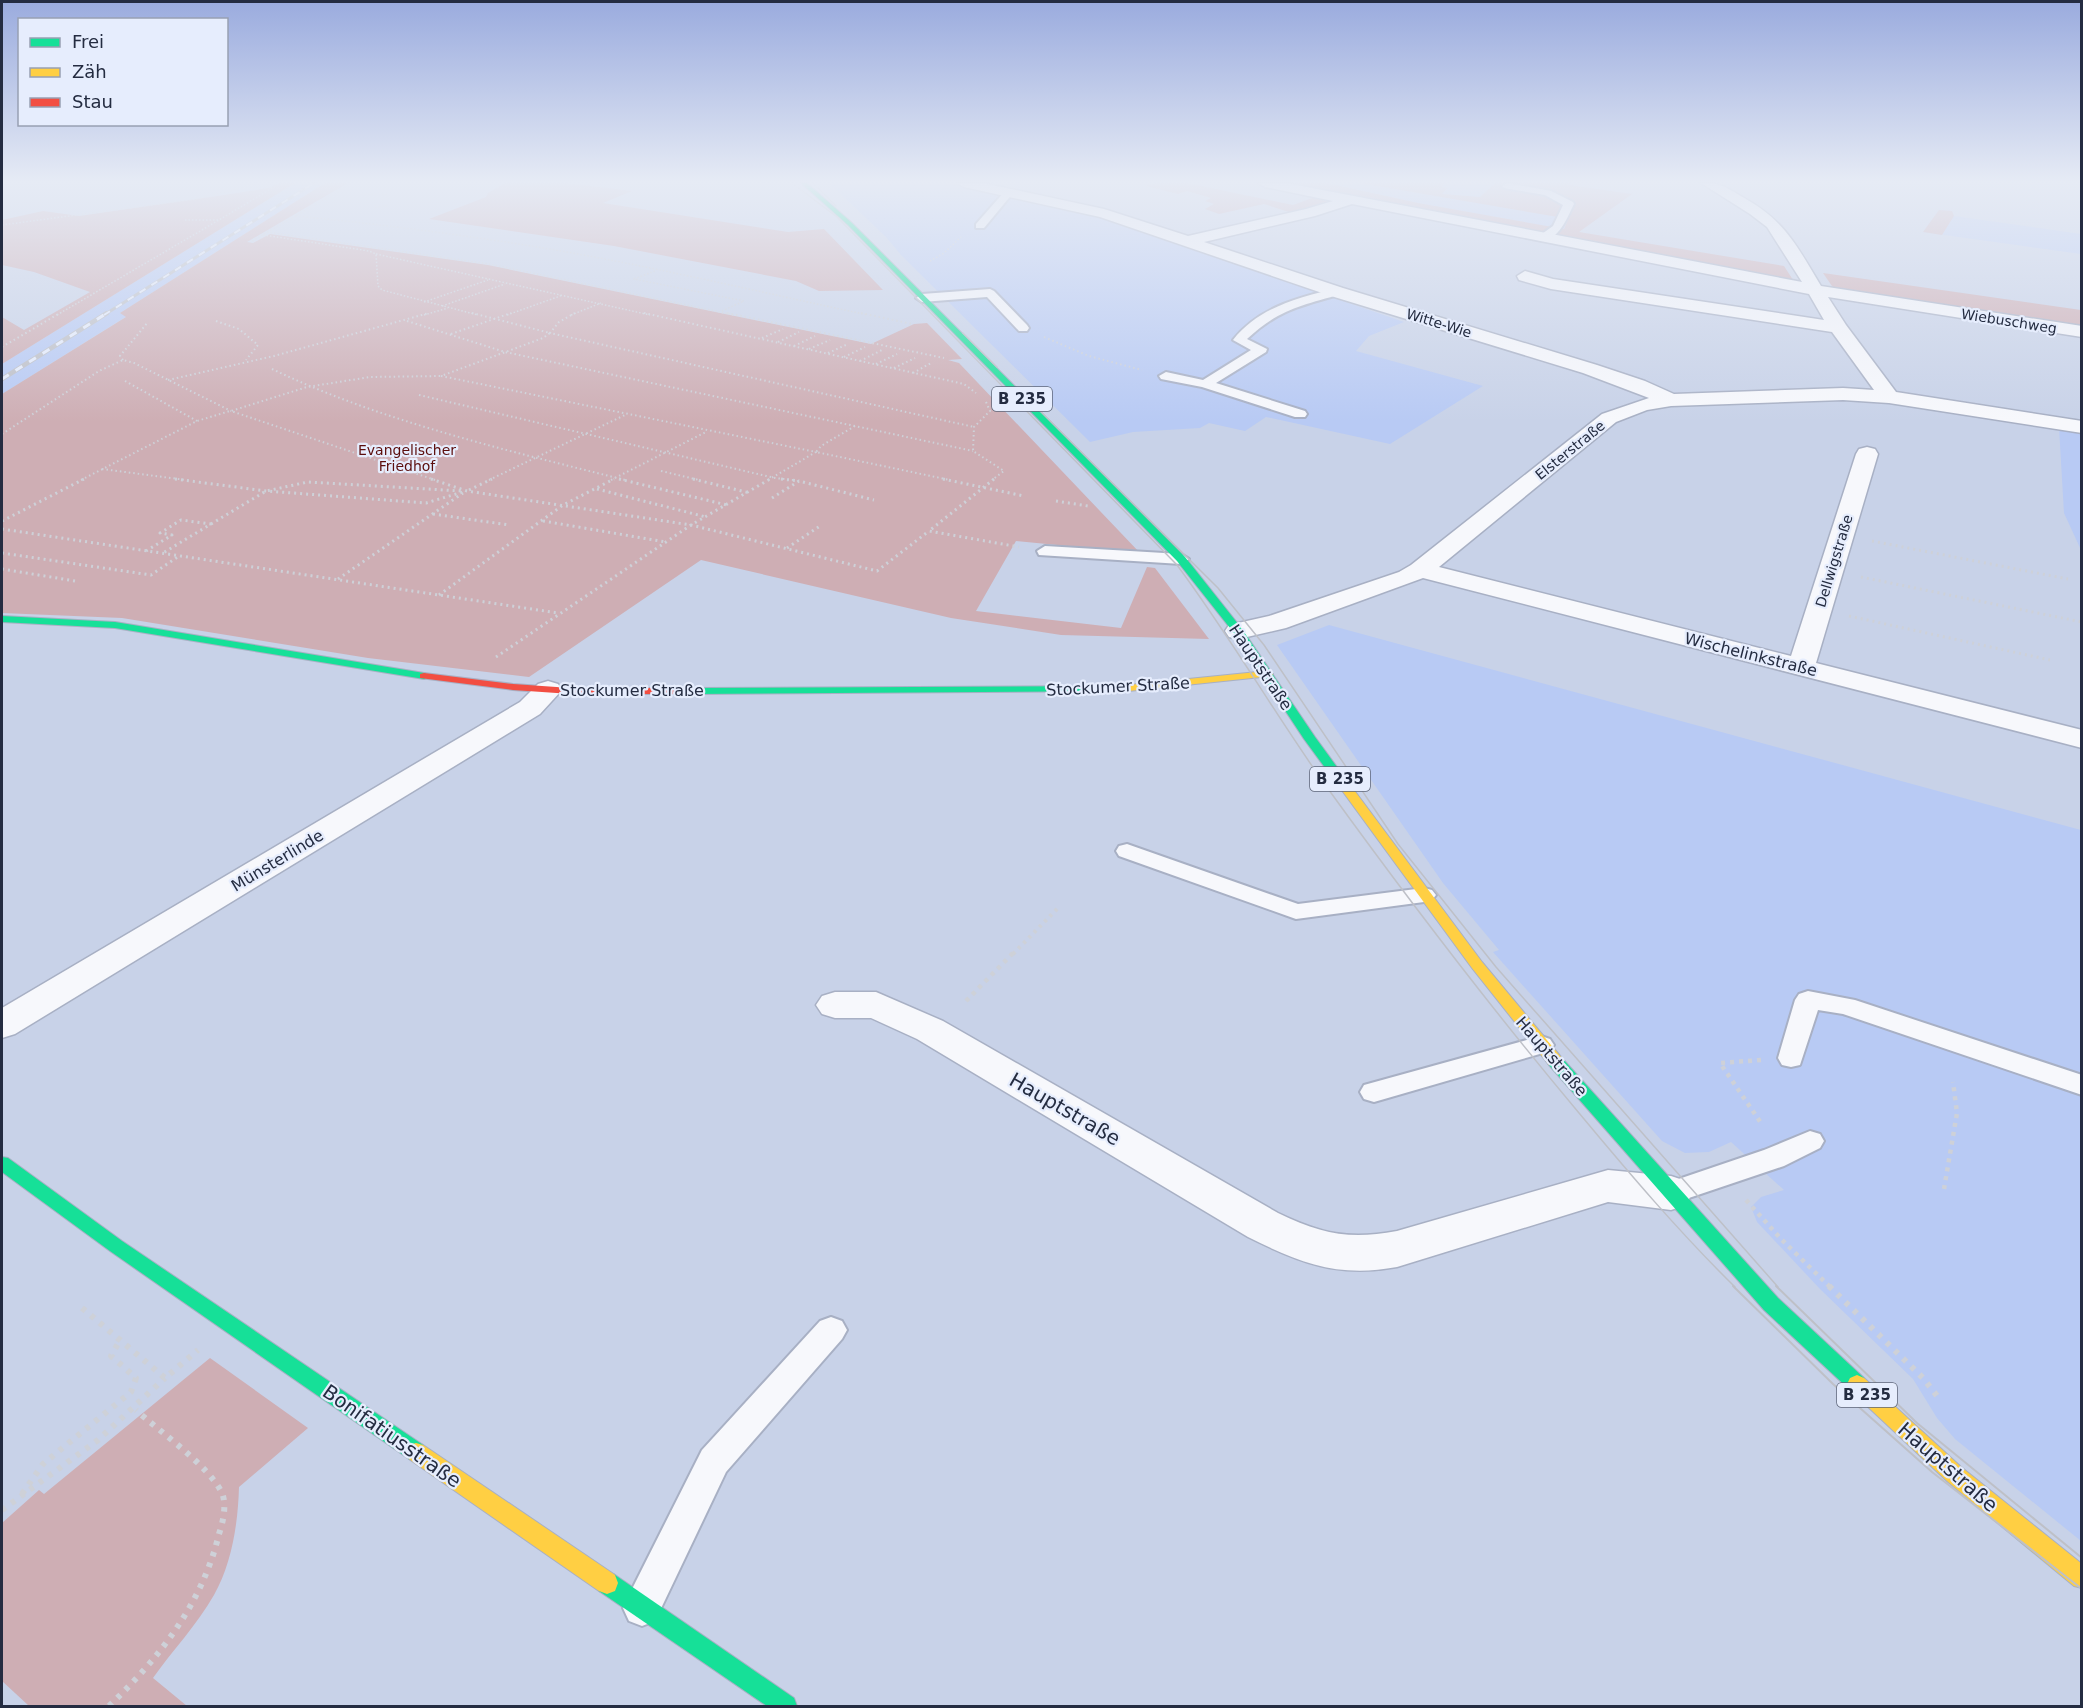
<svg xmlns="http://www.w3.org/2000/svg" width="2083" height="1708" font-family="'DejaVu Sans',sans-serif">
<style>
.built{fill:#b8caf4}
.green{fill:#ceaeb4}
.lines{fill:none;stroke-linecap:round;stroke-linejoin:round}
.lane-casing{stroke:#a8b0c4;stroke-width:4}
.street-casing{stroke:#a8b0c4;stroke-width:3}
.fast-casing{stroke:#a8b0c4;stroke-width:2}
.slow-casing{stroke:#a8b0c4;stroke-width:2}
.jam-casing{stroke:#a8b0c4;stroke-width:2}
.path-far5{stroke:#ced1d8;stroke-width:1.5;stroke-dasharray:1.5 2;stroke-linecap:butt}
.path-far4{stroke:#ced1d8;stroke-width:2;stroke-dasharray:1.5 3;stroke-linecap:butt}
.path-far3{stroke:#ced1d8;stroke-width:3;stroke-dasharray:2 4;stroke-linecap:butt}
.path-far2{stroke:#ced1d8;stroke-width:4;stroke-dasharray:3 4.5;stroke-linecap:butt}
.path-far1{stroke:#ced1d8;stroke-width:4.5;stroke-dasharray:4 5;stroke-linecap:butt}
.path{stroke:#ced1d8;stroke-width:6;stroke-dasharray:4.5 7;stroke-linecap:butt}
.lane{fill:#f7f8fc;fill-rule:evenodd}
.street{fill:#f7f8fc;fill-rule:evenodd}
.fast{fill:#16e098;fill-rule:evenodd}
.slow{fill:#ffcf43;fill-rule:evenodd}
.jam{fill:#f24e42;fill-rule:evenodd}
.tram-far1{stroke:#bec0c7;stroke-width:1.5}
.tram{stroke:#bec0c7;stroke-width:2}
.rail-far1-casing{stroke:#bec0c7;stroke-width:3}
.rail-casing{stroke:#bec0c7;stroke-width:4.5}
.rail-far1{stroke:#e6edfd;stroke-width:2;stroke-dasharray:7;stroke-linecap:butt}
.rail{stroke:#e6edfd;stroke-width:3;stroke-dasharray:8;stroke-linecap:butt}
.labels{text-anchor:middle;stroke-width:4.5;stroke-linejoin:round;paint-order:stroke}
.far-street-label{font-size:14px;fill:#242c41;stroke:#e6edfd}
.far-park-label{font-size:14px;fill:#5c0e0d;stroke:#e6edfd}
.shield{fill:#e6edfd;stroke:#5e6679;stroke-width:1.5}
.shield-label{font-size:15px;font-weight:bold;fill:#242c41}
.street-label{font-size:16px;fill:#242c41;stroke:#e6edfd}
.near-street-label{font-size:20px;fill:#242c41;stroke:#e6edfd}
</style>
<rect width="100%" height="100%" fill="#c8d2e8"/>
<g class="built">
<path d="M295,183H325L120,313L127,316L2,394V364Z"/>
<path d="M829,183H946L1083,212L1404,322L1369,336L1356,351L1483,386L1390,444L1266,417L1245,431L1209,423L1200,428L1133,432L1090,442L901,255L886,237Z"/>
<path d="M1326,183H1571L1569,185L1632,194L1578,232L1418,203Z"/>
<path d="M1939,210L1952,211L1954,216L2081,234V254L1923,232Z"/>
<path d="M2059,427L2081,428V550L2064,513Z"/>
<path d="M1329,625L2081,830V1541L1955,1439L1937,1418L1913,1379L1820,1289L1757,1222L1751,1207L1761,1197L1784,1190L1731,1142L1709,1152L1685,1153L1662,1141L1493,952L1499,950L1443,883L1277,645Z"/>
</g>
<g class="green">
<path d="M280,183H295L2,364V317L24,330L90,292L34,272L2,265V220L43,211L79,216L224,195L268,188Z"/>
<path d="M325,183H348L247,242L253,243L270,234L488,265L871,344L914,324L927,323L962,359L948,360L959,363L1140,553L1016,541L976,611L1121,628L1147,567L1155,568L1209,639L1061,635L951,618L701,560L529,677L368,658L122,618L2,613V394L126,317L120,313Z"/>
<path d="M505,183H566L632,191L603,203L788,232L824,229L883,290L819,291L796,281L614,246L429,219L486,197L488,193Z"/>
<path d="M1156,183H1187L1293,205L1315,197L1331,200L1292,213L1264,204L1219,214L1205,209L1214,204L1205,201L1211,198L1187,191L1178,194L1146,186Z"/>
<path d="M1276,183H1326L1418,203L1564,229L1574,206H1566L1558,217L1360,183H1446L1441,187L1447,188L1442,194L1480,197L1495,183H1571L1569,185L1632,194L1579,232L1784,266L1795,283L1577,243Z"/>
<path d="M1939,210L1952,211L1954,216L1942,235L1923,232Z"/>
<path d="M1823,273L2081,310V330L1834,289Z"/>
<path d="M210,1358L308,1428L239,1487C238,1523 232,1563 214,1595C197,1625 172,1651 153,1678L187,1706H29L2,1681V1523L39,1490L44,1494Z"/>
</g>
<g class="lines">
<g class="lane-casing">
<g id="lane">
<path d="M1507,183L1551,191L1573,202L1574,204C1567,218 1558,243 1539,240V236L1553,226L1563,205L1545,195L1504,188L1502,186Z"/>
<path d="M1005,191L1013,193L984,228H976V224Z"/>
<path d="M1337,288L1341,290V294C1301,306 1279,309 1247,339L1267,349L1266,352L1216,383L1305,411L1307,414L1305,417H1295L1202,387L1161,379L1159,376L1166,372L1203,380L1251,350L1233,340C1259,307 1298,298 1337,288Z"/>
<path d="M990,289L994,291L1027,325L1029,328L1027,331H1019L987,297L922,302L916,298L922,294Z"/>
<path d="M1045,546L1181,554L1189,559L1181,564L1039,555L1037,551Z"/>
<path d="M1127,844L1298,904L1424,888L1432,890L1436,895L1432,900L1424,902L1296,919L1119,856L1116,851L1119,846Z"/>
<path d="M1808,991L1855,1000L2082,1075V1095L1843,1014L1818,1010L1800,1065L1791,1067L1782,1065L1778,1058L1795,1000L1799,994Z"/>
<path d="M1541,1036L1550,1039L1554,1045L1550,1051L1374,1102L1364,1099L1360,1092L1364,1085Z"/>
<path d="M1810,1131L1820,1134L1824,1141L1820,1148L1784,1166L1671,1204L1661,1201L1656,1193L1661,1185L1764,1150Z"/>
<path d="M831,1317L842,1321L847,1330L842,1339L726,1472L655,1621L642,1626L629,1621L623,1608L629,1595L702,1450L820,1321Z"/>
</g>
</g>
<g class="street-casing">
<g id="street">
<path d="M957,183H983L1104,209L1188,236L1306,209L1333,201L1265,187L1258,183H1286L1802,282L1767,227L1750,214L1701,183C1717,182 1726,187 1739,195C1785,220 1795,243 1821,286L2082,326V337L1828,297L1846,325L1896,392L2082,421V433L1889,403L1843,400L1671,406L1647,410L1616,422L1439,567L1791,656L1856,454L1859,449L1867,447L1875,449L1878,454L1816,663L2082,730V748L1423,578L1286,628L1238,639L1229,637L1225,631L1229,625L1269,616L1399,572L1411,565L1602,414L1649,398L1583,373L1331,296L1100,217L964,187ZM1352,204L1809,294L1824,320L1553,279L1525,271L1517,276L1519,280L1551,289L1832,332L1874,390L1843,388L1674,394L1645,381L1597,365L1343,288L1204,242L1315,216Z"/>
<path d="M548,681L558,684L562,690L540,714L15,1034L2,1038V1008L520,702L538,684Z"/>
<path d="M835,992H876L943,1021L1278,1213C1322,1234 1349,1240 1397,1231L1608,1170L1671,1176L1686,1181L1692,1193L1686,1205L1671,1210L1608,1202L1397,1267C1338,1278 1300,1263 1248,1237L917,1039L871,1018H835L822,1014L816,1005L822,996Z"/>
</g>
</g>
<g class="fast-casing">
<g id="fast">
<path d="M801,183H807L852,223L1185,557L1242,629L1315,737L1350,785L1348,788H1340L1304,739L1234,633L1177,561L848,225Z"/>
<path d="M2,616L115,622L424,673L430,676L424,679L115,628L2,622Z"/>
<path d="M1119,686L1123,687L1125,689L1123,691L690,694L684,691L690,688Z"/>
<path d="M1555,1055L1561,1057L1778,1298L1864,1378L1867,1384L1864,1390L1857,1393L1850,1390L1764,1310L1549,1065L1547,1061L1549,1057Z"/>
<path d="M2,1157L8,1158L122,1241L423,1445L426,1452L423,1459L416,1461L409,1459L110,1251L2,1172Z"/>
<path d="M607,1572L615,1575L794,1698L797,1706H767L599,1591L596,1583L599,1575Z"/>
</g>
</g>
<g class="slow-casing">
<g id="slow">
<path d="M1267,671L1273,674L1271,676L1119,692L1113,689L1119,686Z"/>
<path d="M1344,781L1348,782L1482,962L1561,1057L1563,1061L1561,1065H1549L1472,968L1338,785Z"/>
<path d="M1857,1375L1864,1378L1961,1467L2082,1564V1588L2074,1586L1947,1481L1850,1390L1847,1384L1850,1378Z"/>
<path d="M416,1443L423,1445L615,1575L618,1583L615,1591L607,1594L599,1591L409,1459L406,1452L409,1445Z"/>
</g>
</g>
<g class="jam-casing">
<path id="jam" d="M424,673L513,684L571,688H690L696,691L690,694H571L513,690L420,678V674Z"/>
</g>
<g class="path-far5">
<path d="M361,194H387"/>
<path d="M375,207L388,206"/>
<path d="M296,216C368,223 440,232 512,243C631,261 750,290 868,315"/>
<path d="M185,220H219L279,184H259"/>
<path d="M2,225L196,199L261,183"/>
<path d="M267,232L489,264L734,315"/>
<path d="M263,235L369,251L376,254L378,286L382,290L478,315"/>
<path d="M252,241L353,183"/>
<path d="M376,254L650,315"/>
<path d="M930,261L944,253L961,237"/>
<path d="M655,271L634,279L744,301L722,311"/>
<path d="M424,302L488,280"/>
<path d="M442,306L505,284"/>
<path d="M57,315L219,220"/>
<path d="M424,315L448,308"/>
<path d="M507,315L563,295"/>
<path d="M571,315L601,303"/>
</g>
<g class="path-far4">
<path d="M472,313L550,333L543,338L441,376L816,452L768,480"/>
<path d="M575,313L559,322L550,333L974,427"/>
<path d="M644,313L964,384L976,393"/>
<path d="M727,313L944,358"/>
<path d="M861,313L912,324"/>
<path d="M216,321L239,329L258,345L246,360"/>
<path d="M407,321L505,352L973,451"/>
<path d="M451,334L511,313"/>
<path d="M1044,337L1089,356L1142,370"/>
<path d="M762,338L783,329"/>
<path d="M778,342L799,332"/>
<path d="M794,346L815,336"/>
<path d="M2,347L60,313"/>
<path d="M809,349L830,340"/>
<path d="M828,353L848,344"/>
<path d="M844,357L865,347"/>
<path d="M123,360L120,356L148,322"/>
<path d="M860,361L882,350"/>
<path d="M876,364L897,354"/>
<path d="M894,368L915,358"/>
<path d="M272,369C383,422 506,450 625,480"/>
<path d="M913,373L931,363"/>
<path d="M168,380L274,356L429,313"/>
<path d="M125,381L197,421"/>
<path d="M419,395L775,478L793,480"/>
<path d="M986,402L990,411L974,427L973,451L1004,471L992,480"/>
<path d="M855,426L821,446L816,452L950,480"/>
<path d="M2,434L99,371L123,360L134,363L231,411"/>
<path d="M102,469L186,480"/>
<path d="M661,471L699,480"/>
<path d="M81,480L197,421L230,411"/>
<path d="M435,480L231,411L307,387L370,377L441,376"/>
<path d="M489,480L627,414"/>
<path d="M611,480L706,432"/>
</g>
<g class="path-far3">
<path d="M175,479L266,491L426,503L466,491"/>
<path d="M431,479L467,491L691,525L877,571L929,531"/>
<path d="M619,479L727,505"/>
<path d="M693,479L750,493"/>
<path d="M781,479L799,481"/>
<path d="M943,479L1024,496"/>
<path d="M994,479L929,531L1019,547"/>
<path d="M597,489L706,517"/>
<path d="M469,490L492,479"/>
<path d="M772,498L799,481L874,500"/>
<path d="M1056,501L1088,506"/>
<path d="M433,514L509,525"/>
<path d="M2,521L84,479"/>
<path d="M543,521L666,542"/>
<path d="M211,524L266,491L308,482L461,491"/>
<path d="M2,529L558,613"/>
<path d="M1872,541L2068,579"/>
<path d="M787,548L820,526"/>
<path d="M146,551L172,535L160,533L181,520L211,524L163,553"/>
<path d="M2,553L151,575L179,556"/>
<path d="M2,569L75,581"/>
<path d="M1861,577L2082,622"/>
<path d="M338,579L463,493"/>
<path d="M439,595L563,505L614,479"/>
<path d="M1849,616L2050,660"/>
<path d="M496,657L691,525L770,479"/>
</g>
<path class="path-far2" d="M1013,954L1059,907"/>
<g class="path-far1">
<path d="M966,1001L1014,952"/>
<path d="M1761,1060L1720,1063L1761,1123"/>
<path d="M1944,1189L1957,1113L1953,1082"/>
<path d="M1746,1200L1781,1239L1830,1287"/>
</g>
<g class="path">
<path d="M1829,1286L1923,1378L1941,1401"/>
<path d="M82,1308L165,1378L198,1350"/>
<path d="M22,1494L43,1464L131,1392L136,1378L111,1356L120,1340"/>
<path d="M2,1510L98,1440L165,1378"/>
<path d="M109,1706C160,1657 202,1604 219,1534C223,1522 227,1505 222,1493C209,1466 159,1431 136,1410"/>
</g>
<use href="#lane" class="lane"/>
<use href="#street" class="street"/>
<use href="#fast" class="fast"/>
<use href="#slow" class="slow"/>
<use href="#jam" class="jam"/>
<g class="tram-far1">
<path d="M792,183L837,217L1177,565C1230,636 1274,713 1326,786C1407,898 1490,1007 1579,1113C1629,1173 1679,1232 1735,1287"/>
<path d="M813,183L836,206"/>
<path d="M963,333L997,367"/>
<path d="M1035,406L1218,588L1264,645L1398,844L1496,967L1778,1287"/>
</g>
<g class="tram">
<path d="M1733,1286L1833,1384L1932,1472L2082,1589"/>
<path d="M1776,1286L1917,1423L2082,1558"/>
</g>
<g class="rail-far1-casing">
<path id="rail-far1" d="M104,315L314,183"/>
</g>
<g class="rail-casing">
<path id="rail" d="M2,379L107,313"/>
</g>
<use href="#rail-far1" class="rail-far1"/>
<use href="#rail" class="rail"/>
</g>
<linearGradient id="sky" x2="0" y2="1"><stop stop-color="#9aabde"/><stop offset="0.43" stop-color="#e6ebf5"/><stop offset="1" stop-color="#e6ebf5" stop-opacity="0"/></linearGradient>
<rect width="2083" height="422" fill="url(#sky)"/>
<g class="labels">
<g class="far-street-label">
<text transform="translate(2009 321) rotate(9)" y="5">Wiebuschweg</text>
<text transform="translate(1439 323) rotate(17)" y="5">Witte-Wie</text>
<text transform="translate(1570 450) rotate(-39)" y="5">Elsterstraße</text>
<text transform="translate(1834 561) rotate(-73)" y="5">Dellwigstraße</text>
</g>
<g class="far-park-label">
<text x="407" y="455">Evangelischer<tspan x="407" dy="16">Friedhof</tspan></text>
</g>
<g class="shield">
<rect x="992" y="387" width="60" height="24" rx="4.5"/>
<rect x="1310" y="767" width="60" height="24" rx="4.5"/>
<rect x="1837" y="1383" width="60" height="24" rx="4.5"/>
</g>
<g class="shield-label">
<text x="1022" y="404">B 235</text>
<text x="1340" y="784">B 235</text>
<text x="1867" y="1400">B 235</text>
</g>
<g class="street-label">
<text transform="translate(1751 654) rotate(14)" y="6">Wischelinkstraße</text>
<text transform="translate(1261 667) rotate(56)" y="6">Hauptstraße</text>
<text transform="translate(1118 686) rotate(-3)" y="6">Stockumer Straße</text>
<text x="632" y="696">Stockumer Straße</text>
<text transform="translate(277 860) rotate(-31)" y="6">Münsterlinde</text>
<text transform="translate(1552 1056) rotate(49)" y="6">Hauptstraße</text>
</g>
<g class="near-street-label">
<text transform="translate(1065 1109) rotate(30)" y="7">Hauptstraße</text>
<text transform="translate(392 1436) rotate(35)" y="7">Bonifatiusstraße</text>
<text transform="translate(1948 1467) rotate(41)" y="7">Hauptstraße</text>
</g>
</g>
<rect width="2083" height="1708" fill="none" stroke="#242c41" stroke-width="6"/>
<rect x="18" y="18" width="210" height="108" fill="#e6edfd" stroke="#98a0b2" stroke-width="1.5"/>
<rect x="30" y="38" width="30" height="9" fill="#16e098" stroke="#98a0b2" stroke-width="1.5"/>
<text x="72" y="48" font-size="18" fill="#242c41">Frei</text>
<rect x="30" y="68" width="30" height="9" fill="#ffcf43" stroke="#98a0b2" stroke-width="1.5"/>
<text x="72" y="78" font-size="18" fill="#242c41">Zäh</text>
<rect x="30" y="98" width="30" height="9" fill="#f24e42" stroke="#98a0b2" stroke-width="1.5"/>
<text x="72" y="108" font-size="18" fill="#242c41">Stau</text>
</svg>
